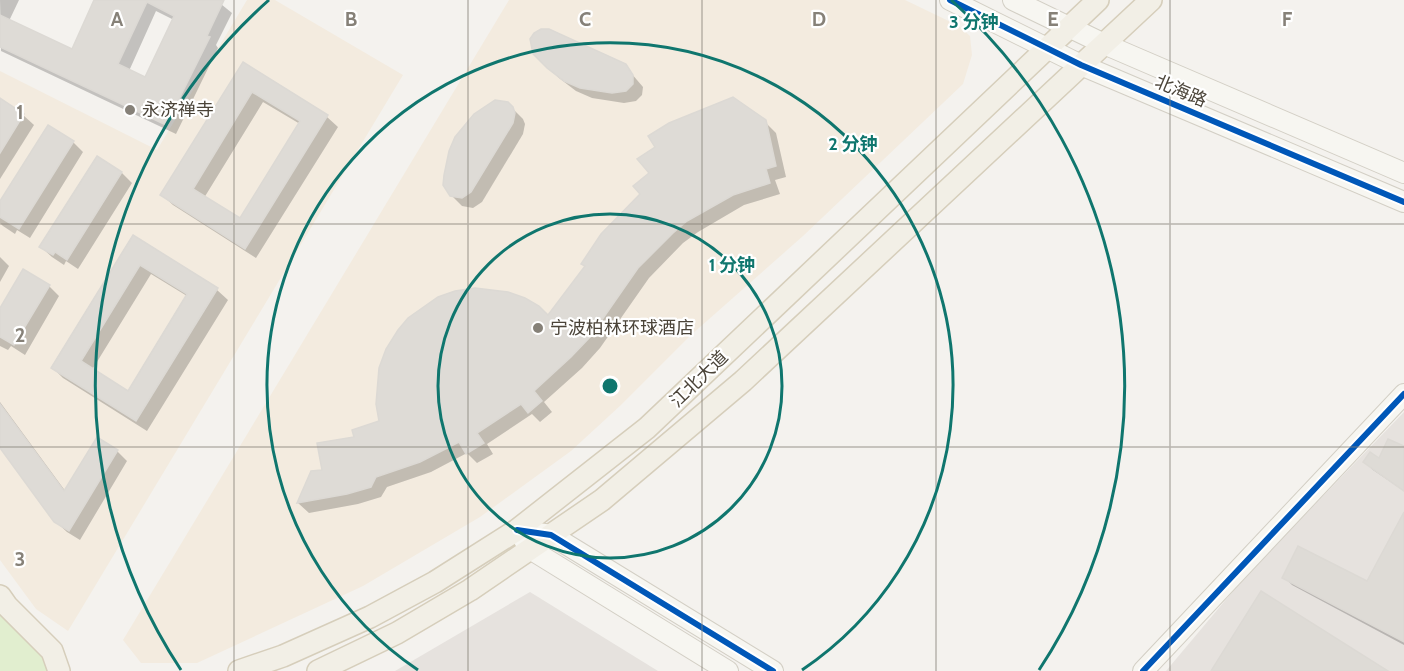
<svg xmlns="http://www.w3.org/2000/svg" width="1404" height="671" font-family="Cabin,'Noto Sans SC',sans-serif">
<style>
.commercial{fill:#f3ebdf}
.industrial{fill:#e6e2de}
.green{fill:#e1eecf}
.shadow{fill:#0003;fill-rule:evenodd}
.building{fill:#dedbd6;stroke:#dcd9d4;stroke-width:1.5;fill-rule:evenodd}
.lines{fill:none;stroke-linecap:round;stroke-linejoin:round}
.secondary-casing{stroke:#d3cfc5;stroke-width:22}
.primary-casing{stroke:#d6cebb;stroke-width:24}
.secondary{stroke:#f7f6f1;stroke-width:20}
.primary{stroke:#f2efe6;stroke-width:21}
.cycleway-casing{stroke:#fff;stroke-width:10}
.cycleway{stroke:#0057b8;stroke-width:6}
.grid{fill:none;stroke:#868178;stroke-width:1.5;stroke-opacity:0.55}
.ring{fill:none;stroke:#0f766e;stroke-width:3}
.poi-dot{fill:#868178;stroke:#fff;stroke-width:2}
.labels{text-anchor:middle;stroke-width:4.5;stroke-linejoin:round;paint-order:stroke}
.street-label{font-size:18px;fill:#4b4439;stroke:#fff}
.poi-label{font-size:18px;fill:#4b4439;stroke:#fff;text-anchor:start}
.grid-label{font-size:20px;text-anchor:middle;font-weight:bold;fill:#868178;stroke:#fff;stroke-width:4.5;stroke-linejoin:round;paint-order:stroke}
.centre{fill:#0f766e;stroke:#fff;stroke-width:3}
.ring-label{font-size:18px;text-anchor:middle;font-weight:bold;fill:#0f766e;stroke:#fff;stroke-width:4.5;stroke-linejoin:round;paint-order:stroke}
</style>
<rect width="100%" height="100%" fill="#f4f2ee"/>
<g class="commercial">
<path d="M247,0H275L403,75L68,631L36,609L0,560V71L157,150Z"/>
<path d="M509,0H905L959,26L970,36L972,55L963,84L803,236L691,335L621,405L571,451L480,517L363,586L197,663H141L123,640Z"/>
</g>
<g class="industrial">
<path d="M1404,412V671H1166L1244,578Z"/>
<path d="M530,592L658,671H395Z"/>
</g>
<path class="green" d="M0,608L45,653L48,671H0Z"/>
<g class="shadow">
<path d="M0,0H19L9,21L72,51L96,0H216L232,13L216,45L218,48L176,134L1,51ZM156,11L174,20L146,79L129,71Z"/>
<path d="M535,53L625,66L643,87L642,95L636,101L624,103L592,98L576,91L559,78Z"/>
<path d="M244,64L327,117L338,127L256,258L173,205L162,195ZM263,102L300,124L241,220L204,198Z"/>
<path d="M0,100L23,115L34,125L0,179Z"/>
<path d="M507,103L523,119L525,124L523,134L482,202L473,208L462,206L451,195Z"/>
<path d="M765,122L776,133L786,177L775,180L780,194L744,205L698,232L683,243L649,278L600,348L582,368L544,402L552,412L540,422L532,414L487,444L493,454L477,463L467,453L431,472L387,487L381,497L358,504L309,513L298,503L323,472L355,439L549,317Z"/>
<path d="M73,142L83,152L30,238L17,230L15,234L3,226L0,223V204Z"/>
<path d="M97,158L122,173L132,183L78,269L66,261L64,265L52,257L41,247Z"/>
<path d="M134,237L217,290L228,300L147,431L63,378L53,368ZM151,274L187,296L129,393L92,370Z"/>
<path d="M0,257L9,266L0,282Z"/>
<path d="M49,286L59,296L25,355L11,346L8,350L0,346V311Z"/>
<path d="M0,402L66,492L117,451L127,461L80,540L67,532L55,521L0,446Z"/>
<path d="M1404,448V491L1373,470L1365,462L1379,460Z"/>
<path d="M1404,515V645L1292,585L1284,577L1368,583Z"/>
</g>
<g class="building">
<path d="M94,0H224L207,36L210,37L166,125L0,47V15L72,49ZM147,2L174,16L145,77L118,64Z"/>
<path d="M541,29H549L626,64L633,75V84L626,91L612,93L580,88L564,81L547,68L533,54L530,39L534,33Z"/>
<path d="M243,62L328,115L245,249L160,195ZM252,92L300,121L240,218L193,189Z"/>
<path d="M733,97L766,120L776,166L766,169L770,183L733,195L687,221L673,233L638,268L590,337L571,357L534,391L542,401L528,413L521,404L477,433L484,443L466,454L459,442L420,462L376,477L371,487L347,494L297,503L311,471L322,470L317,443L354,437L352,430L379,421L376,404L379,368L386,349L398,330L408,318L438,297L455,291L475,288L508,292L525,298L539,306L548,315L585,266L581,264L601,234L640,194L633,186L649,173L637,159L655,147L648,136L669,123Z"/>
<path d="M0,98L24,114L0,153Z"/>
<path d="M495,100L508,102L513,107L515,113L513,123L471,192L462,198L450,196L443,185L444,175L449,151L455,137L474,114Z"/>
<path d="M48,125L74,141L19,229L0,217V201Z"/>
<path d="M97,156L122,172L67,260L55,252L53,255L39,247Z"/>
<path d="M133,235L218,288L136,421L51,368ZM140,265L187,294L128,391L81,361Z"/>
<path d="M23,269L50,285L14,345L0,337V308Z"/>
<path d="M0,404L64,491L97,437L118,450L69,531L54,522L0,448Z"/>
<path d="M1388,439L1404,446V491L1363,462L1370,452L1379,458Z"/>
<path d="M1404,512V642L1282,578L1298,546L1367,581Z"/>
<path d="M1261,591L1388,671H1211Z"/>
</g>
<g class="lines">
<g class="secondary-casing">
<g id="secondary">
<path d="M950,0L1081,65L1404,202"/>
<path d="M1013,0L1104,44L1404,173"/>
<path d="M517,530L551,535L773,671"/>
<path d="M522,537L530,549L728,671"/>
<path d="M1143,671L1404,394"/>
</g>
</g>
<g class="primary-casing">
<g id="primary">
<path d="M0,596L7,606L52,651L59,671"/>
<path d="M239,671L283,656L370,617L435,582L517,530L647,428L1098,0"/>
<path d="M318,671L397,633L470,590L602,500L743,381L1151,0"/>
</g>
</g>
<use href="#secondary" class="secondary"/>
<use href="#primary" class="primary"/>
<g class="cycleway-casing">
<g id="cycleway">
<path d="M950,0L1081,65L1404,202"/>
<path d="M517,530L551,535L773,671"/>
<path d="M1143,671L1404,394"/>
</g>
</g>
<use href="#cycleway" class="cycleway"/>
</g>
<path class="grid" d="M234,0V671M468,0V671M702,0V671M936,0V671M1170,0V671M0,224H1404M0,447H1404"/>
<g class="ring">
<circle cx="610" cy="386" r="172"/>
<path d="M418 670A343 343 0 1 1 802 670"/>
<path d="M181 670A515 515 0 0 1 269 0M951 0A515 515 0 0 1 1039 670"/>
</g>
<g class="poi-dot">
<circle cx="130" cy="110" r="6"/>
<circle cx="538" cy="328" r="6"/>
</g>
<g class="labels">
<g class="street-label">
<text transform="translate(1181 91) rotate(23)" y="6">北海路</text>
<text transform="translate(699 379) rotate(-44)" y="6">江北大道</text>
</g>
<g class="poi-label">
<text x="142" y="116">永济禅寺</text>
<text x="550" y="334">宁波柏林环球酒店</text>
</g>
</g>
<g class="grid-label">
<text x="117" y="26">A</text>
<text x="351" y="26">B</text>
<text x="585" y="26">C</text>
<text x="819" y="26">D</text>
<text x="1053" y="26">E</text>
<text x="1287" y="26">F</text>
<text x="20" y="119">1</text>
<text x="20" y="342">2</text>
<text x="20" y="566">3</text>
</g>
<circle cx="610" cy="386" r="9" class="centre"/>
<g class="ring-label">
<text x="974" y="28">3 分钟</text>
<text x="853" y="150">2 分钟</text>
<text x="732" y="271">1 分钟</text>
</g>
</svg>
